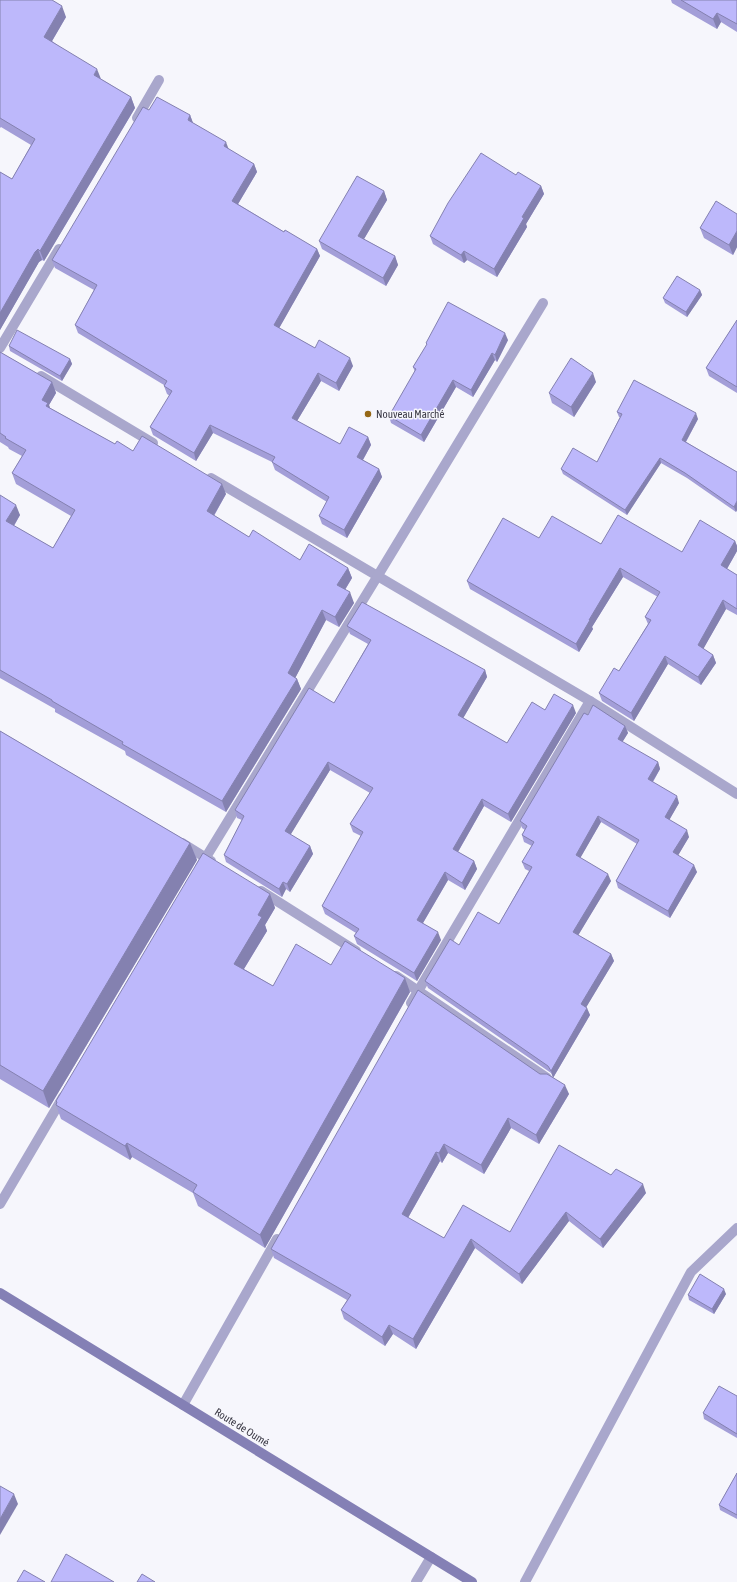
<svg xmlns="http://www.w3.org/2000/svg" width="737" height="1582" font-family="'Asap Condensed',sans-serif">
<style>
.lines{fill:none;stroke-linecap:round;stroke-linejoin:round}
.lane{stroke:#a9a7cc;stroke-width:10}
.street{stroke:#a9a7cc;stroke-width:10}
.secondary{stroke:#8480b5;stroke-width:10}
.wall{fill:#a39ed8}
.shaded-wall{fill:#8481b0}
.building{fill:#bdb8fb;stroke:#8481b0}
.poi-dot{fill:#956716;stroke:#f6f6fc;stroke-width:1.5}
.labels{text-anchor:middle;stroke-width:3;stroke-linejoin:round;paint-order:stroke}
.poi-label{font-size:11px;fill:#3b3a46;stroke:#f6f6fc;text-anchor:start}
.street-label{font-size:11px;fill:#3b3a46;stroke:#f6f6fc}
</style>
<rect width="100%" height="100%" fill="#f6f6fc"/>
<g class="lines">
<g class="lane">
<path d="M137,118L159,80"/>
<path d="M0,348L59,249"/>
<path d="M182,843L211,861"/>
<path d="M200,867L377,577"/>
<path d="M261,891L356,951"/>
<path d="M396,976L547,1078"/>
<path d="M411,1003L590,701"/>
<path d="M0,1204L63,1097"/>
<path d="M183,1405L277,1239"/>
</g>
<g class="street">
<path d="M41,376L153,443"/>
<path d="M211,478L590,701L737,794"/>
<path d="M377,577L543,303"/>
<path d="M416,1582L431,1557"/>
<path d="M525,1582L691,1272L737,1228"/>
</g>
<path class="secondary" d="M0,1293L472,1582"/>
</g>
<g class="wall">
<path d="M0,0L66,17L52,41L101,79L131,97L135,108L44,261L42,260L39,262L0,330V172L12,179L31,145L1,127L0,128Z"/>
<path d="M671,0H737V32L721,22L717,29L672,3Z"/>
<path d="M149,110L190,115L193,123L228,149L254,164L257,172L238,204L284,232L317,249L320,256L279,328L315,348L353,366L339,391L321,381L297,421L340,444L368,437L371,445L363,460L379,469L382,477L347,538L322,524L319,516L327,502L275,470L272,462L213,433L196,461L153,435L150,427L170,396L167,394L164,386V385L78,333L75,325L94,290L55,268L52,260Z"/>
<path d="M516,175L541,186L544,194L526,224L527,227L497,277L467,260L464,263L433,244L430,236Z"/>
<path d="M384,191L387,200L364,239L395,256L398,265L386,286L322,249L319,241Z"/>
<path d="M737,214V247L733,255L704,238L700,228Z"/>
<path d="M700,290L702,295L687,317L665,303L663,298Z"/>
<path d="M737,320V393L709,376L706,368Z"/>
<path d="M508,340L497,362L495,360L473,397L456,387L424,442L391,423L389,416L415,372L413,367L427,345L426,343Z"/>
<path d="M9,346L70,359L72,364L62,381L10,351Z"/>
<path d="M0,352L52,382L56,393L49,405L50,408L115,444L133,451L226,494L214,516L249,537L300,560L348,568L352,578L345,590L354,603L339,627L326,620L295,678L297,679L301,689L226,812L126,755L125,751L55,712V709L0,678V495L20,515L14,526L53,548L71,516L16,484L12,473L22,456L9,449L8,447L0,442Z"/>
<path d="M596,382L574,417L552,403L549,393Z"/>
<path d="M617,412L698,419L686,442L737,472V510L736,512L687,478L661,463L627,515L563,474L561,469L597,462L620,417H619Z"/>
<path d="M539,538L682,552L735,541L737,546V551L727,569L737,575V615L726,609L703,649L713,655L716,663L701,685L668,664L634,721L602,701L599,693L619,671L648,624L645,617L658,597L623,577L592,627L593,629L579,652L470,589L467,581Z"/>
<path d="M347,626L485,670L487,677L463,718L507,743L545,710L576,713L511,822L484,806L458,852L474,861L477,869L465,890L448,880L423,923L441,940L417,981L357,944L354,936L356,933L325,914L322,906L361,836L353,832L350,824L370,793L330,770L290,835L310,846L313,854L290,892L286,889L282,897L226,862L224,855L242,820L237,818L235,810L334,703L368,644L350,634Z"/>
<path d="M588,715L625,726L628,733L622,742L658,762L660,769L653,782L679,803L669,820L689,837L678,855L697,872L670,918L618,888L616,881L637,844L601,822L580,858L611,881L578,935L611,954L614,961L586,1007L590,1015L553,1078L569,1094L539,1144L511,1128L484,1174L448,1153L442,1163L440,1161L408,1218L444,1238L510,1232L611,1175L646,1193L603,1248L569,1221L522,1284L475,1248L416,1349L393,1334L385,1346L344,1319L341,1310L347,1300L274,1258L271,1249L540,1074L553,1077L551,1073L428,988L425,981L459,945L499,924L529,871L525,869L522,862L532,846L524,842L522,835L525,830L522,828L520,821Z"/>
<path d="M0,731L190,843L197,860L49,1108L0,1079Z"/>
<path d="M270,894L275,908L265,925L267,931L244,969L273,986L331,965L410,992L265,1248L198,1206L193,1193L132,1157L130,1160L61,1119L56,1105V1101Z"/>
<path d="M726,1294L714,1314L689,1300L688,1295Z"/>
<path d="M737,1396V1438L704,1419L703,1413Z"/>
<path d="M737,1473V1519L720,1510L719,1505Z"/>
</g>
<g class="shaded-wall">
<path d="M62,6L66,17L48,48L44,37Z"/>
<path d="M717,13L721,22L717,29L713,19Z"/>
<path d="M97,69L101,79L94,75Z"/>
<path d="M131,97L135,108L44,261L40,251Z"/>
<path d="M190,115L193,123L190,128L188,120Z"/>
<path d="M226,142L229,150L224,146Z"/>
<path d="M254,164L257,172L235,209L232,201Z"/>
<path d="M541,186L544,194L526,224L527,227L497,277L494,269L522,217Z"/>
<path d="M384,191L387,200L361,244L358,236Z"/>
<path d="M737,231V247L733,255L729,245Z"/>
<path d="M38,249L42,260L39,262L0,330V313L35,252Z"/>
<path d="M317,249L320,256L277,332L274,325Z"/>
<path d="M464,251L467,260L464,263L461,255Z"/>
<path d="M395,256L398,265L386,286L383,278Z"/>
<path d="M700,290L702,295L687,317L686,312Z"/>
<path d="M505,333L508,340L497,362L495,355Z"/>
<path d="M492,353L495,360L473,397L471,390Z"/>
<path d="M350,358L353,366L339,391L336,383Z"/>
<path d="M70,359L72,364L62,381L60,376Z"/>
<path d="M318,373L321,381L294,426L292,418Z"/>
<path d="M593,373L596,382L574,417L571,407Z"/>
<path d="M453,380L456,387L424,442L421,435Z"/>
<path d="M52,382L56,393L49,405L52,414L42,400Z"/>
<path d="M696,413L698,419L684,445L682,440Z"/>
<path d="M210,425L213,433L196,461L194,453Z"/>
<path d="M368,437L371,445L360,465L357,457Z"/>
<path d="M660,458L661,463L627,515L625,510Z"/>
<path d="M379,469L382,477L347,538L344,530Z"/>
<path d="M222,484L226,494L210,522L207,511Z"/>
<path d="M737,501V510L736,512L734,507Z"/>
<path d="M16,505L20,515L10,532L6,521Z"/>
<path d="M735,541L737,546V551L724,574L721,565Z"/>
<path d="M348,568L352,578L341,596L337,585Z"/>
<path d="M620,568L623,577L592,627L593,629L579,652L576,644L589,620Z"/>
<path d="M350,592L354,603L339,627L335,617Z"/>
<path d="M723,600L726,609L701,653L698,645Z"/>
<path d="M322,610L326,620L292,684L288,673Z"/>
<path d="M713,655L716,663L701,685L698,677Z"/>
<path d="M665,656L668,664L634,721L631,713Z"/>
<path d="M485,670L487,677L461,722L458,715Z"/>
<path d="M297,679L301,689L226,812L222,801Z"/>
<path d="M573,705L576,713L511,822L508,814Z"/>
<path d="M625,726L628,733L620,746L618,739Z"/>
<path d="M328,762L330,770L288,839L285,831Z"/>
<path d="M658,762L660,769L650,786L648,779Z"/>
<path d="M677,796L679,803L667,824L665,817Z"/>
<path d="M482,799L484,806L455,857L453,849Z"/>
<path d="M598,816L601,822L578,862L576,855Z"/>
<path d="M687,830L689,837L676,859L673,852Z"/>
<path d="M190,843L197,860L49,1108L43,1091Z"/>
<path d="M310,846L313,854L290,892L287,884Z"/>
<path d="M474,861L477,869L465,890L462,883Z"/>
<path d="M694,865L697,872L670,918L668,911Z"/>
<path d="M445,872L448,880L420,928L417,920Z"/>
<path d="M608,874L611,881L576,939L573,932Z"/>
<path d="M283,882L286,889L282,897L279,889Z"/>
<path d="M270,894L275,908L265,925L267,931L239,977L234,964L258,915Z"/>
<path d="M438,932L441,940L417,981L414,973Z"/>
<path d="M611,954L614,961L584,1011L581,1004Z"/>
<path d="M405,978L410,992L265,1248L260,1235Z"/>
<path d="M587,1008L590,1015L553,1078L551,1071Z"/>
<path d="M565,1085L569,1094L539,1144L536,1135Z"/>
<path d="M508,1118L511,1128L484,1174L481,1165Z"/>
<path d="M127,1143L132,1157L130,1160L125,1146Z"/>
<path d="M444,1144L448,1153L442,1163L439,1153Z"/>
<path d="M436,1152L440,1161L405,1223L402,1214Z"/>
<path d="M643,1184L646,1193L603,1248L600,1239Z"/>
<path d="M566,1212L569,1221L522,1284L519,1274Z"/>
<path d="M471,1239L475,1248L416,1349L413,1339Z"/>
<path d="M724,1289L726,1294L714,1314L712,1309Z"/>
<path d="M389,1325L393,1334L385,1346L382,1337Z"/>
<path d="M14,1494L18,1504L0,1535V1519Z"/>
</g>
<g class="building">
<path d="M0,0H52L62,6L44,37L97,69L94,75L131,97L40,251L38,249L35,252L0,313V172L12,179L35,139L0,118Z"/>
<path d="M681,0H737V24L717,13L713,19Z"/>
<path d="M157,97L190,115L188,120L226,142L224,146L254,164L232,201L284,232L285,230L317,249L274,325L315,348L319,340L350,358L336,383L318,373L292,418L340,444L349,427L368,437L357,457L379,469L344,530L319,516L329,497L272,462L275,457L210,425L194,453L150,427L172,391L164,386L167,381L75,325L97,285L52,260L143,107L149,110Z"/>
<path d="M481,153L516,175L518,172L541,186L522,217L524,218L494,269L464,251L461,255L430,236L448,203Z"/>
<path d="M357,176L384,191L358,236L395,256L383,278L319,241Z"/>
<path d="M716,201L737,214V231L729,245L700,228Z"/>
<path d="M677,276L700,290L686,312L663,298Z"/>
<path d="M448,302L505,333L495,355L492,353L471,390L453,380L421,435L389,416L416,369L413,367L427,344L426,343Z"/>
<path d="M737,320V387L706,368Z"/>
<path d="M17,330L70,359L60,376L9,346Z"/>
<path d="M0,352L52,382L42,400L48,403L46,406L115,444L117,441L133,451L142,436L222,484L207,511L249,537L253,530L300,560L309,544L348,568L337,585L350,592L335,617L322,610L288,673L297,679L222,801L122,744L123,742L52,701V700L0,670V495L16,505L6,521L53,548L75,510L12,473L26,450L5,438L6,437L0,433Z"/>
<path d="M571,358L593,373L571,407L549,393Z"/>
<path d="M634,380L696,413L682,440L737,472V501L734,507L685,473L660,458L625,510L561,469L573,448L597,462L622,414L617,412Z"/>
<path d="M618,515L682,552L700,520L735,541L721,565L737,575V609L723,600L698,645L713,655L698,677L665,656L631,713L599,693L614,668L619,671L651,620L645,617L660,592L620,568L589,620H590L576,644L467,581L503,518L539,538L552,516L601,544Z"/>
<path d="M362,602L485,670L458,715L507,743L532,702L545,710L554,694L573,705L508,814L482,799L453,849L474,861L462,883L445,872L417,920L438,932L414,973L354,936L359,929L322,906L363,832L350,824L373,788L328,762L285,831L310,846L287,884L283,882L279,889L224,855L244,816L235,810L309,688L334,703L371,640L347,626Z"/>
<path d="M593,705L625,726L618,739L658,762L648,779L677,796L665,817L687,830L673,852L694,865L668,911L616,881L639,840L598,816L576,855L608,874L573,932L611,954L581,1004L587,1008L551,1071L548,1066L425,981L450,939L459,945L478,912L499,924L532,867L522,862L534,842L522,835L527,826L520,821L584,713L588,715Z"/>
<path d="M0,731L190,843L43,1091L0,1065Z"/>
<path d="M203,853L270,894L258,915L262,917L234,964L273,986L296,944L331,965L345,941L405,978L260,1235L193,1192L197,1185L127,1143L125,1146L56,1105L57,1102L56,1101Z"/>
<path d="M418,990L540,1074H547L565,1085L536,1135L508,1118L481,1165L444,1144L439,1153L436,1152L402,1214L444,1238L463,1205L510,1232L559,1145L611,1175L616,1169L643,1184L600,1239L566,1212L519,1274L471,1239L413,1339L389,1325L382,1337L341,1310L351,1295L271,1249Z"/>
<path d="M700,1274L724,1289L712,1309L688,1295Z"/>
<path d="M719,1386L737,1396V1434L703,1413Z"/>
<path d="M737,1473V1515L719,1505Z"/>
<path d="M0,1486L14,1494L0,1519Z"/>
<path d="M66,1554L114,1582H51Z"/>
<path d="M24,1570L45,1582H17Z"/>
<path d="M142,1574L155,1582H137Z"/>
</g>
<circle class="poi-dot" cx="368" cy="414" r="4"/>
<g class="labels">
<g class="poi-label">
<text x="376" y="418">Nouveau Marché</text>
</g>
<g class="street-label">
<text transform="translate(242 1427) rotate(32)" y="4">Route de Oumé</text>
</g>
</g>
</svg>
